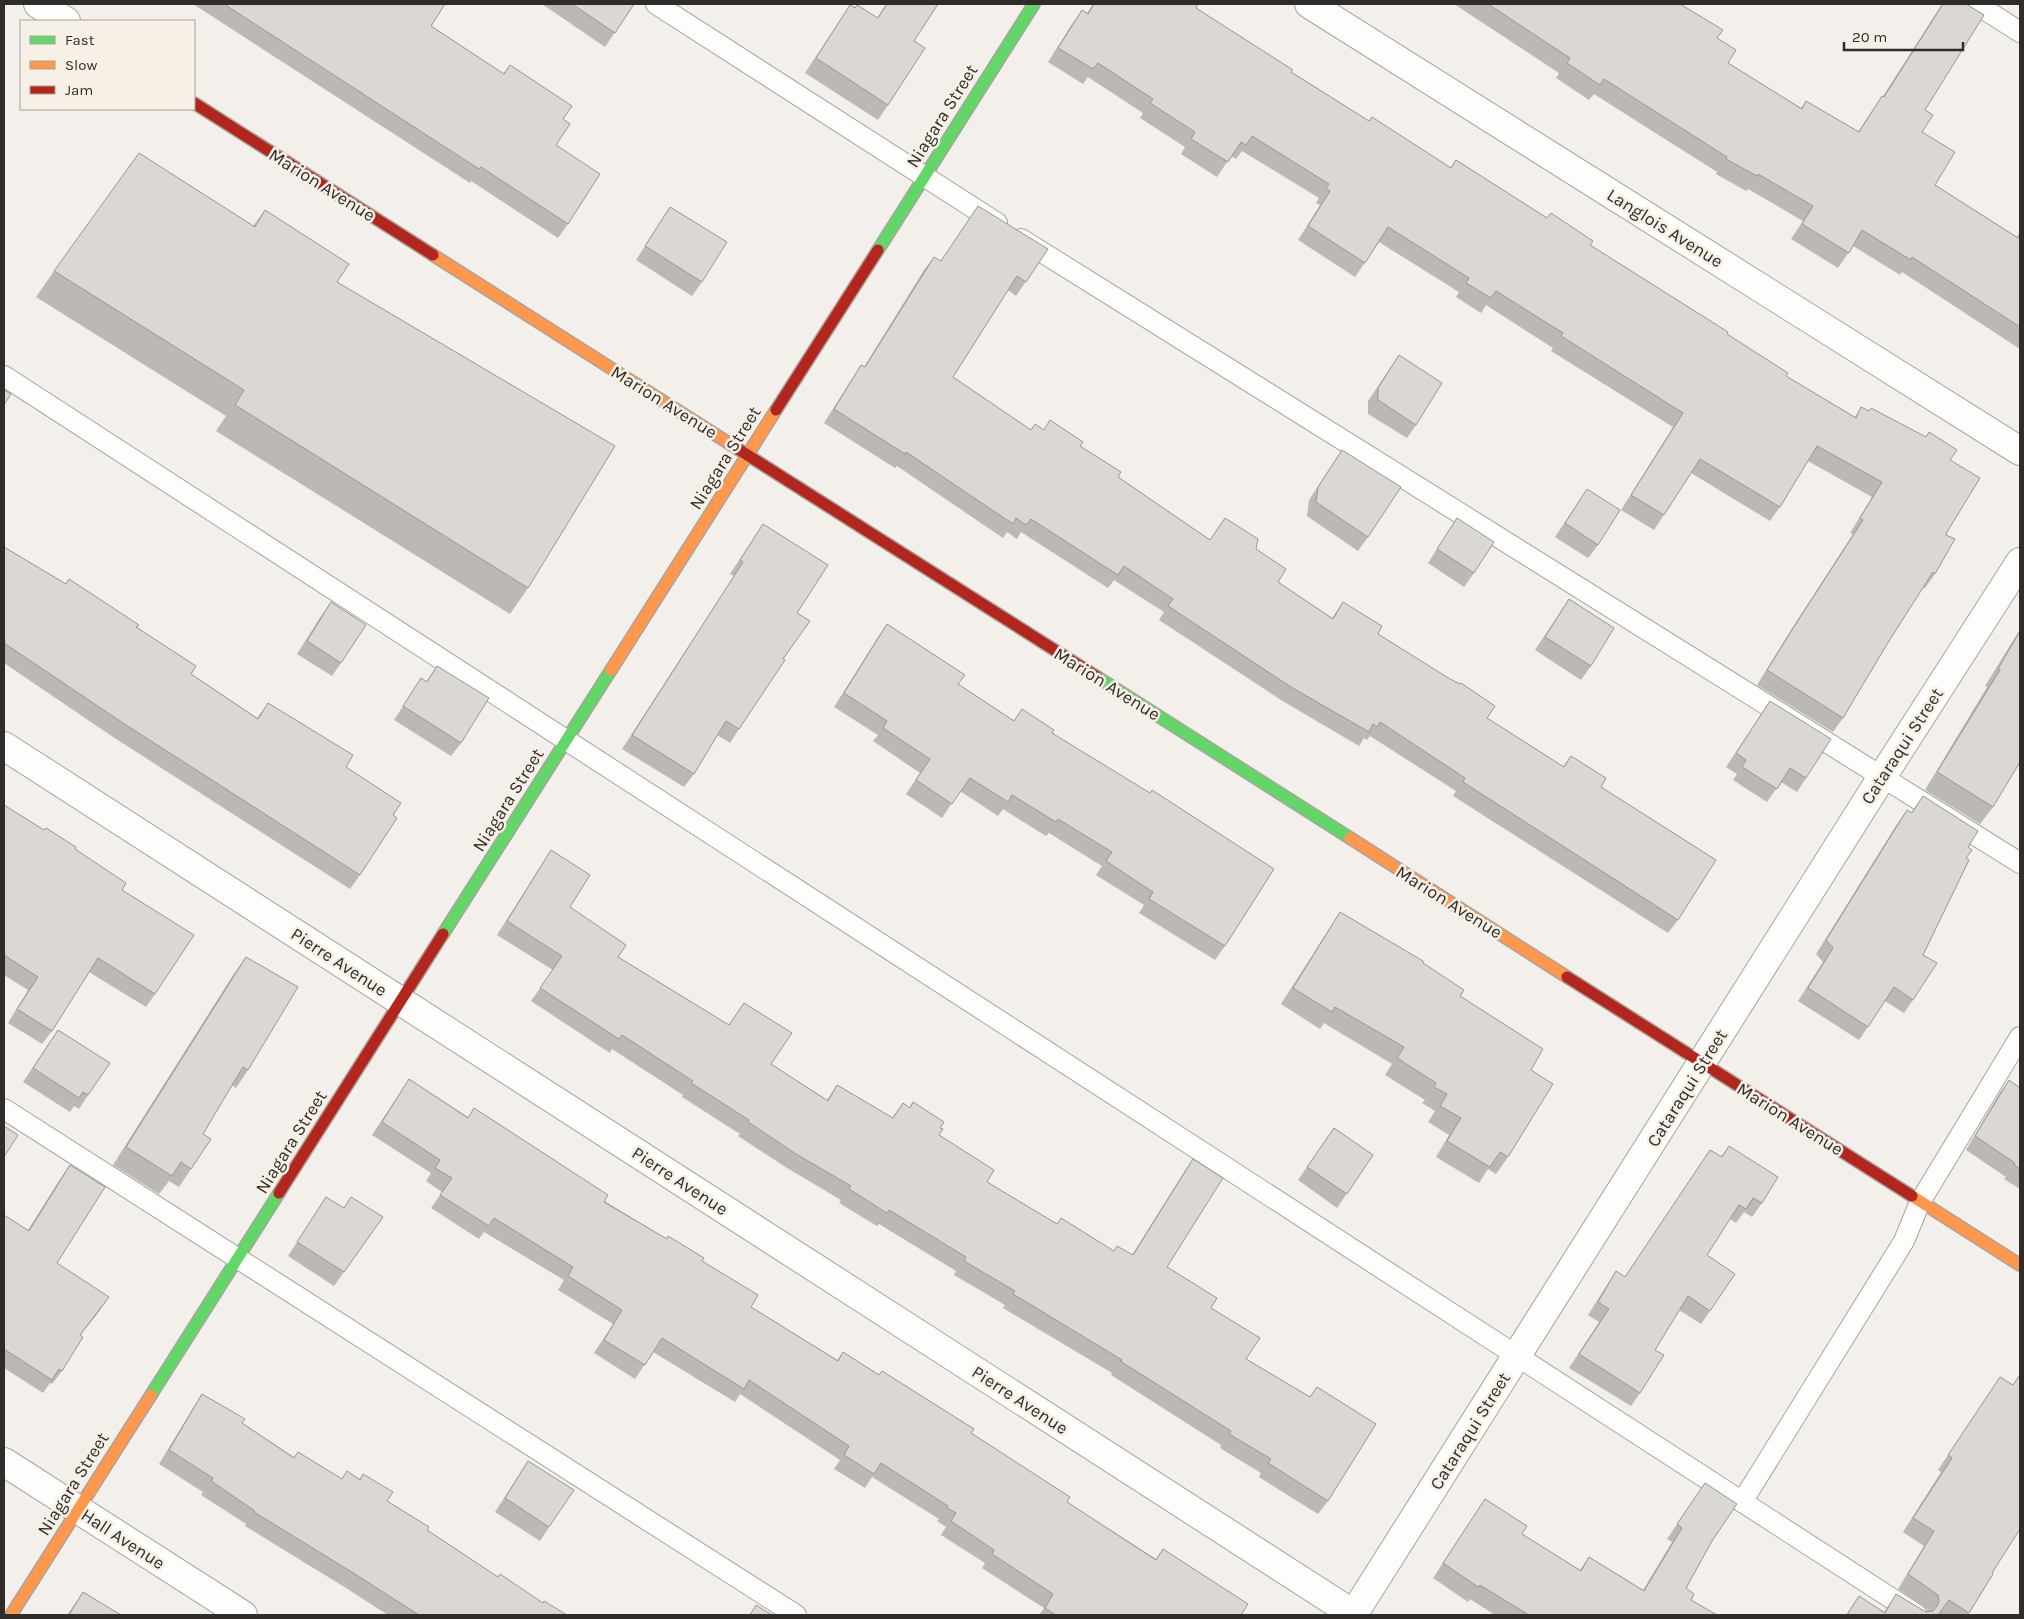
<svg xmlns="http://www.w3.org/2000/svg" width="2024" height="1619" font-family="Karla,sans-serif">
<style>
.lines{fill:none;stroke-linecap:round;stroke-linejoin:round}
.lane-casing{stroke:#a7a4a0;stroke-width:22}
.street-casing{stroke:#a7a4a0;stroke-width:30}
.fast-casing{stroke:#a7a4a0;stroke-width:14}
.slow-casing{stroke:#a7a4a0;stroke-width:14}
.jam-casing{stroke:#a7a4a0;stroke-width:14}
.lane{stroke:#fdfdfc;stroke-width:20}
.street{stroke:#fdfdfc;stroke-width:28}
.fast{stroke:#63d668;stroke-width:11}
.slow{stroke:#ff974d;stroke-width:11}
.jam{stroke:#b3261e;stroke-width:11}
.wall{fill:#bcb9b5}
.shaded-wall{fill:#999694}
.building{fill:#dbd7d3;stroke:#999694}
.labels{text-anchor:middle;stroke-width:5;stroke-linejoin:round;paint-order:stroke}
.street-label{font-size:18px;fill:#2f2c29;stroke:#f7f0e6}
</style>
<rect width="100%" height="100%" fill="#f3efea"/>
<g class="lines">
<g class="lane-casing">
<g id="lane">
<path d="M656,4L997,223"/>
<path d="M1976,4L2020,32"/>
<path d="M1021,239L2020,863"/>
<path d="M4,376L1917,1615"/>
<path d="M4,1109L796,1615"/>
<path d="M1742,1502L1904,1241L1920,1202L2020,1037"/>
</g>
</g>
<g class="street-casing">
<g id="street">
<path d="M38,4L66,21"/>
<path d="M1309,4L2020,451"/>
<path d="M4,746L1355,1615"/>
<path d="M4,1462L243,1615"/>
<path d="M1353,1615L1882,777L2020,562"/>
</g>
</g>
<g class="fast-casing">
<g id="fast">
<path d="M878,250L1034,4"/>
<path d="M1097,677L1350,838"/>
<path d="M443,934L611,670"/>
<path d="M151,1395L279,1193"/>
</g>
</g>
<g class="slow-casing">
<g id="slow">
<path d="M433,255L738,449"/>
<path d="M611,670L776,410"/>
<path d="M1350,838L1567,977"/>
<path d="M1912,1196L2020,1265"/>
<path d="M11,1615L151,1395"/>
</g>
</g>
<g class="jam-casing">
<g id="jam">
<path d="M194,103L433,255"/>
<path d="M776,410L878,250"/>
<path d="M738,449L1097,677"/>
<path d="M1567,977L1912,1196"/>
<path d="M279,1193L443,934"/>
</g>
</g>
<use href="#lane" class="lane"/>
<use href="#street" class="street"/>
<use href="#fast" class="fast"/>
<use href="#slow" class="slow"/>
<use href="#jam" class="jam"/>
</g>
<g class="wall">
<path d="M193,4H445L431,26L503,74L510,65L563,119L556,145L568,224L558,238L471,181L470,183Z"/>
<path d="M542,4H634L605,47Z"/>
<path d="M886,4H938L914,41L888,105L878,120L805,73L850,5L855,8L877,18Z"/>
<path d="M1093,4H1197L1196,8L1291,72L1369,121L1450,168L1456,160L1547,218L1590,245L1727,334L1786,376L1855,417L1861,407L1869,411L1871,408L1950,460L1947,532L1935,574L1925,588L1923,587L1889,641L1843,718L1833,732L1757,685L1789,633L1853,534L1850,533L1872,497L1808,461L1780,507L1770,521L1691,473L1654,530L1621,510L1673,427L1551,351L1553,348L1486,305L1481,313L1456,297L1459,292L1379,242L1355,277L1298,240L1320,205L1316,203L1319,198L1242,151L1236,159L1231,156L1217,177L1181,154L1185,147L1140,118L1143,113L1088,77L1083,84L1048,62L1072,24L1082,10L1087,13Z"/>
<path d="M1454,4H1680L1717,38L1728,63L1801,108L1806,101L1858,132L1882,96H1883L1942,4H1966L1925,110L1922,132L1935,185L2017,237L2020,232V349L1902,272L1900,275L1853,246L1838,268L1791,239L1803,221L1748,189L1746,191L1716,174L1717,172L1594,94L1589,100L1556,78L1559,73Z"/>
<path d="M670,207L702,282L692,296L636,260L661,221Z"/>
<path d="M265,210L337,282L528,588L510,614L216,431L226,416L36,297L54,271L253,226Z"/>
<path d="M1048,249L1016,296L1008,290L953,377L1031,430H1043L1080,446L1118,477L1210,540L1225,518L1256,549L1278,582L1332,618L1343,602L1378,634L1487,718L1563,767L1571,756L1601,787L1678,920L1668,933L1453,796L1456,791L1370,736L1367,740L1364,738L1359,746L1281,700L1159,620L1164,612L1114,580L1108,588L1021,532L1017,539L1007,532L1003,538L897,466L895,468L824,423L852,379L861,365L864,367L924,270L934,257L940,261Z"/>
<path d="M1399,355L1416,425L1407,438L1368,414V401Z"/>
<path d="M1342,450L1368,537L1358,551L1307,516L1309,500Z"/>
<path d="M1587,489L1598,545L1588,558L1555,537Z"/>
<path d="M1457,518L1474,573L1464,587L1428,563Z"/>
<path d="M763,524L797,613L783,659L739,729L730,743L717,735L694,774L684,787L622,749L734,576L730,574Z"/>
<path d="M4,547L136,627L191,674L257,718L268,703L346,767L393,815L360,875L350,889L113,737L4,663Z"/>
<path d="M1569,599L1591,666L1581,680L1535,650Z"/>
<path d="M331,602L341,663L332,676L297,654L321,616Z"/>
<path d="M887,624L958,684L1014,721L1022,709L1052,733L1225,946L1215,960L1139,913L1144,905L1096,875L1102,866L1049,833L1046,836L1003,809L998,816L960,791L942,818L906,794L920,773L873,741L878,735L834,707L878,637Z"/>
<path d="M2020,630V762L1993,807L1980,824L1925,790L1987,687L1985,686L2014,639Z"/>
<path d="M437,666L461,743L451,756L394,720L421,678L426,682Z"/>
<path d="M1770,701L1806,778L1797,792L1781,782L1767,802L1733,780L1737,774L1726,767Z"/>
<path d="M1923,796L1968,847L1966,858L1923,955L1913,1000L1904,1013L1885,1001L1859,1040L1798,1001L1823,962L1816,954L1897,824L1907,810L1911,813Z"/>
<path d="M4,805L75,849L122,890L155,994L146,1007L89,972L52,1031L42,1044L8,1023L28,990L4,975Z"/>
<path d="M551,850L570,907L618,957L729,1025L744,1003L771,1064L827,1100L837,1085L892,1118L903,1103L909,1108L913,1102L940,1128L939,1135L987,1182L1057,1224L1114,1251L1132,1255L1184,1172L1193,1159L1167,1267L1211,1308L1246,1359L1310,1397L1317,1387L1328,1501L1318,1514L1259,1477L1261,1473L1220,1448L1221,1445L1111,1375L1112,1373L1003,1308L1005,1305L954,1275L956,1271L879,1224L877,1226L839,1203L841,1200L787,1168L738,1136L740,1134L682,1097L683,1095L612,1049L610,1053L531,1001L553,970L497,935L542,864Z"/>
<path d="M1340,912L1423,963L1460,996L1531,1070L1508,1157L1496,1174L1488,1169L1479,1183L1436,1157L1449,1135L1428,1122L1435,1111L1422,1103L1425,1100L1385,1075L1392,1064L1324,1023L1320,1029L1281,1004L1329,929Z"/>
<path d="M246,957L248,1070L236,1088L232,1085L203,1134L191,1169L179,1187L169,1181L159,1194L113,1165L233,975Z"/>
<path d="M58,1030L88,1095L79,1109L74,1106L70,1112L23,1082Z"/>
<path d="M409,1079L468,1117L702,1261L751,1307L837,1360L843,1352L971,1433L1067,1502L1156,1559L1163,1549L1241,1615H1039L1044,1608L982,1568L985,1563L941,1535L946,1527L937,1521L939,1519L872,1477L865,1488L834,1469L840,1460L740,1394L735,1402L653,1352L635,1379L594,1353L613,1324L558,1290L564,1280L484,1232L479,1239L431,1208L442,1192L426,1181L431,1173L372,1135Z"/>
<path d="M2009,1080L2020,1088V1189L2004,1179L2006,1177L1966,1150L1999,1094Z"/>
<path d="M1334,1128L1373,1155L1337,1208L1298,1180Z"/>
<path d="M1729,1146L1762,1203L1752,1217L1744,1212L1736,1223L1730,1219L1707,1255L1710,1311L1701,1324L1679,1310L1655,1350L1640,1393L1631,1406L1569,1368L1599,1322L1588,1315L1607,1285L1616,1271L1625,1277L1710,1150L1721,1157Z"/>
<path d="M70,1165L57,1263L100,1310L80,1335L62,1371L52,1384L50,1383L43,1393L4,1368V1215L28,1230L60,1179Z"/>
<path d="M326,1197L343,1208L383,1217L334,1286L288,1256Z"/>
<path d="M2020,1374L1992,1573L1993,1574L1968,1615H1846L1859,1596L1884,1612L1896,1594L1926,1612H1928L1927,1609L1898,1589L1924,1546L1903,1532L1941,1472L1938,1470L1990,1392L2013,1385Z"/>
<path d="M202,1394L242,1423L294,1457L298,1452L342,1479L347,1471L360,1479L363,1474L387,1501L427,1530L497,1577L543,1603L567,1615H388L346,1588L245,1526L246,1524L201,1495L203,1492L159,1464L193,1408Z"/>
<path d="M528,1461L549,1527L540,1541L495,1512Z"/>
<path d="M1695,1498L1712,1541L1686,1588L1691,1600L1717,1615H1495L1470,1599L1468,1602L1433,1578L1485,1499L1522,1534L1580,1570L1589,1557L1643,1590L1672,1542L1667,1539Z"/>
<path d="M83,1592L121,1615H67Z"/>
</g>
<path class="shaded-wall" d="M109,1297L100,1310L70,1348L80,1335Z"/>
<g class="building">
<path d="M224,4H445L431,26L504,74L510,65L572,106L563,119L570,124L556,145L600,174L568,224L481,167L479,169Z"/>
<path d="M572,4H634L615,33Z"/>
<path d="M887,4H938L914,41L925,48L888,105L816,58L850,5L855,8L857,5L878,18Z"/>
<path d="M1094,4H1198L1196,8L1293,70L1291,72L1369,121L1372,117L1451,168L1456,160L1547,218L1551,213L1593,241L1590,245L1728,332L1727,334L1788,373L1786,376L1856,418L1861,407L1869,411L1871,408L1926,437L1929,432L1957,450L1950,460L1980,478L1947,532L1946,535L1955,539L1935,574L1933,572L1889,641L1843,718L1767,670L1799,619L1863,520L1860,518L1882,482L1817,446L1780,507L1700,459L1664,515L1631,495L1683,413L1561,336L1563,333L1496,291L1491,298L1466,283L1469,278L1388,227L1365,263L1308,226L1330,191L1326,188L1329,184L1252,136L1246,145L1241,142L1228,162L1191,139L1195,132L1150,103L1153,99L1098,63L1093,69L1058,48L1082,10L1088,14Z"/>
<path d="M1488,4H1680L1723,30L1717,38L1736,50L1728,63L1802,109L1806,101L1859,132L1882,96L1884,97L1943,4H1966L1984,15L1925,110L1933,115L1922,132L1955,152L1935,185L2018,238L2020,234V327L1912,257L1911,260L1862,230L1849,253L1802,224L1813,206L1758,174L1757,176L1726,159L1727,157L1604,79L1600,85L1567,63L1570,58Z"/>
<path d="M139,153L255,227L265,210L349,264L337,282L615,446L528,588L235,405L244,390L54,271Z"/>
<path d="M978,206L1048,249L1026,282L1017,276L953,377L1031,430L1035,424L1044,430L1050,420L1083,442L1080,446L1121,472L1118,477L1210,540L1225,518L1258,539L1256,549L1286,569L1278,582L1333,619L1343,602L1382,626L1378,634L1450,679L1460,684L1461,683L1495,706L1487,718L1564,767L1571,756L1606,778L1601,787L1716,860L1678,920L1463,782L1465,778L1380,722L1377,727L1373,724L1369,732L1291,687L1168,606L1173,599L1124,566L1118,575L1031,519L1026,525L1016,518L1013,524L906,452L905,454L834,409L861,365L865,367L934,257L941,261Z"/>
<path d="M670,207L727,242L702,282L645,246Z"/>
<path d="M1399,355L1442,383L1416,425L1378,400V388Z"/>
<path d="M4,390L11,394L4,405Z"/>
<path d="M1342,450L1401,487L1368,537L1316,502L1318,487Z"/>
<path d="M1587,489L1620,510L1598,545L1565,523Z"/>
<path d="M1457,518L1494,542L1474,573L1437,549Z"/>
<path d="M763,524L828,565L797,613L810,621L783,659L785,660L739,729L726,721L694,774L632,735L743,562L740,560Z"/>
<path d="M4,547L66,584L69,579L139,625L136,627L196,666L191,674L258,719L268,703L353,755L346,767L401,803L393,815L397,818L360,875L123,723L4,643L5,641L4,640Z"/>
<path d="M1569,599L1614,628L1591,666L1545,637Z"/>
<path d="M331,602L366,625L341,663L307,641Z"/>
<path d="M887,624L965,675L958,684L1014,721L1022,709L1054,730L1052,733L1150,793L1152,790L1274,869L1225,946L1149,899L1153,892L1106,861L1112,852L1058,819L1056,822L1012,795L1008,802L970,778L952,804L916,780L930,759L883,728L887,721L844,693Z"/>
<path d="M2020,631V762L1993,807L1937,772L2000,670L1998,669Z"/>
<path d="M437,666L489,698L461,743L403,706L421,678L427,682Z"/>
<path d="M1770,701L1831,739L1806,778L1790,768L1777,789L1742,767L1746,760L1736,753Z"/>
<path d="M1923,796L1978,831L1968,847L1972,850L1966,858L1969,860L1923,955L1937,963L1913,1000L1894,987L1868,1027L1808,988L1833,948L1826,940L1907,810L1912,813Z"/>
<path d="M4,805L44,830L46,828L76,847L75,849L126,883L122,890L194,935L155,994L98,958L52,1031L17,1009L38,977L4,955Z"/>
<path d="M551,850L590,875L570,907L626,945L618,957L729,1025L744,1003L792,1033L771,1064L828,1101L837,1085L893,1118L903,1103L910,1108L913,1102L944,1122L940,1128L943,1129L939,1135L994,1170L987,1182L1057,1224L1061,1218L1114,1251L1117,1246L1133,1255L1193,1159L1223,1178L1167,1267L1217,1298L1211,1308L1260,1338L1246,1359L1310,1397L1317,1387L1376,1424L1328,1501L1268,1463L1271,1459L1229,1434L1231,1431L1120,1361L1122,1360L1013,1294L1015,1291L964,1261L966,1257L889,1210L887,1213L849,1189L851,1186L796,1154L748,1122L749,1120L691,1083L693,1081L622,1035L619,1039L540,988L562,956L507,921Z"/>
<path d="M1340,912L1423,961V963L1464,990L1460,996L1543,1049L1531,1070L1553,1084L1508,1157L1500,1152L1490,1167L1447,1141L1461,1118L1440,1106L1447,1094L1434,1087L1436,1083L1397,1058L1404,1047L1335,1007L1332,1012L1293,988Z"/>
<path d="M246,957L298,987L248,1070L243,1067L203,1134L211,1139L191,1169L181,1162L172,1176L126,1147Z"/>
<path d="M58,1030L110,1063L88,1095L83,1092L79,1098L33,1068Z"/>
<path d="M409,1079L468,1118L474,1108L608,1195L604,1202L667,1239L668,1236L704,1258L702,1261L758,1295L751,1307L838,1361L843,1352L879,1375L882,1371L974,1429L971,1433L1070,1497L1067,1502L1156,1560L1163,1549L1248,1604L1241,1615H1056L1045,1608L1053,1594L992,1554L994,1550L951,1521L956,1513L947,1508L948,1506L881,1463L874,1474L844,1455L849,1446L749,1380L744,1389L662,1338L645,1365L604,1340L622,1310L568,1276L573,1267L494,1218L489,1226L440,1195L452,1178L435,1168L440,1160L382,1122Z"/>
<path d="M2009,1080L2020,1088V1169L2014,1165L2015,1163L1975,1136Z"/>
<path d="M4,1126L18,1135L4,1157Z"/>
<path d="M1334,1128L1373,1155L1347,1194L1307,1167Z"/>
<path d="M1729,1146L1778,1177L1762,1203L1753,1198L1746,1209L1739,1205L1707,1255L1735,1274L1710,1311L1688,1296L1655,1350L1664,1355L1640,1393L1579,1354L1609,1309L1598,1302L1616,1271L1625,1277L1710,1150L1722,1157Z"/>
<path d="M70,1165L105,1187L57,1263L109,1297L80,1335L83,1337L62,1371L59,1369L52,1380L4,1349V1215L29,1231Z"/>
<path d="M326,1197L344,1208L351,1197L383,1217L344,1272L297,1242Z"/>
<path d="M2020,1375V1529L1992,1573L1993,1574L1969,1613L1949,1600L1938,1615H1847L1859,1596L1885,1613L1896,1594L1926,1612L1933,1611L1937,1606L1939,1601L1938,1595L1908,1574L1934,1531L1913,1518L1952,1458L1948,1455L2000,1377L2013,1385Z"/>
<path d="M202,1394L245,1419L242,1423L294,1458L298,1452L342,1479L347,1471L360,1480L363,1474L393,1492L387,1501L429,1527L427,1530L498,1577L500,1574L543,1603L544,1601L567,1615H419L355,1574L254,1512L255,1511L211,1481L213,1478L169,1450Z"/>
<path d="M528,1461L574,1490L549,1527L505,1498Z"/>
<path d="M1705,1483L1737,1504L1712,1541L1686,1588L1694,1594L1691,1600L1717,1615H1529L1480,1585L1478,1587L1443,1563L1485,1499L1527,1526L1522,1534L1581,1571L1589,1557L1644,1591L1682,1528L1677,1524Z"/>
<path d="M83,1592L121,1615H69Z"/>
<path d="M756,1605L772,1615H750Z"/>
</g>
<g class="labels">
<g class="street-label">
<text transform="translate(942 116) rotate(-58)" y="6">Niagara Street</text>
<text transform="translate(322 185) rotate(32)" y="6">Marion Avenue</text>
<text transform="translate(1665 228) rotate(32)" y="6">Langlois Avenue</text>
<text transform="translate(664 402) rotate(32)" y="6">Marion Avenue</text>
<text transform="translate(725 458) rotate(-58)" y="6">Niagara Street</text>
<text transform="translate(1107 684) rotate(32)" y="6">Marion Avenue</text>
<text transform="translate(1902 746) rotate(-57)" y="6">Cataraqui Street</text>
<text transform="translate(508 800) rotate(-58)" y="6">Niagara Street</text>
<text transform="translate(1449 902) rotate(32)" y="6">Marion Avenue</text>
<text transform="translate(339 962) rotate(33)" y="6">Pierre Avenue</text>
<text transform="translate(1687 1088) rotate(-58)" y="6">Cataraqui Street</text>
<text transform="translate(1790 1119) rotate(32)" y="6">Marion Avenue</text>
<text transform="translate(291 1142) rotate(-58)" y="6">Niagara Street</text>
<text transform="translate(680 1181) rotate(33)" y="6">Pierre Avenue</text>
<text transform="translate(1020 1400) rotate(33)" y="6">Pierre Avenue</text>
<text transform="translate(1470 1431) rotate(-58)" y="6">Cataraqui Street</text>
<text transform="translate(73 1484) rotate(-58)" y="6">Niagara Street</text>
<text transform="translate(123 1539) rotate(33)" y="6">Hall Avenue</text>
</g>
</g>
<rect width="2024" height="1619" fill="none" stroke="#2f2c29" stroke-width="10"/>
<rect x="20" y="20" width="175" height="90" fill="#f7f0e6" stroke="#a7a29a"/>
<rect x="30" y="36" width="25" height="8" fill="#63d668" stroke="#a7a29a"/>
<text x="65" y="45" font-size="15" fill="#2f2c29">Fast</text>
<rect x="30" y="61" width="25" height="8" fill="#ff974d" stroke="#a7a29a"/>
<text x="65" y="70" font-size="15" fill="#2f2c29">Slow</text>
<rect x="30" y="86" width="25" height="8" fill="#b3261e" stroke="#a7a29a"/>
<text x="65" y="95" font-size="15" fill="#2f2c29">Jam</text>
<path d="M1844 42v8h119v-8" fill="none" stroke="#2f2c29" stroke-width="2.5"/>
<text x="1852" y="42" font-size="15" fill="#2f2c29" stroke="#f7f0e6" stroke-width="4" paint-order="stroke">20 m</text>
</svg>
